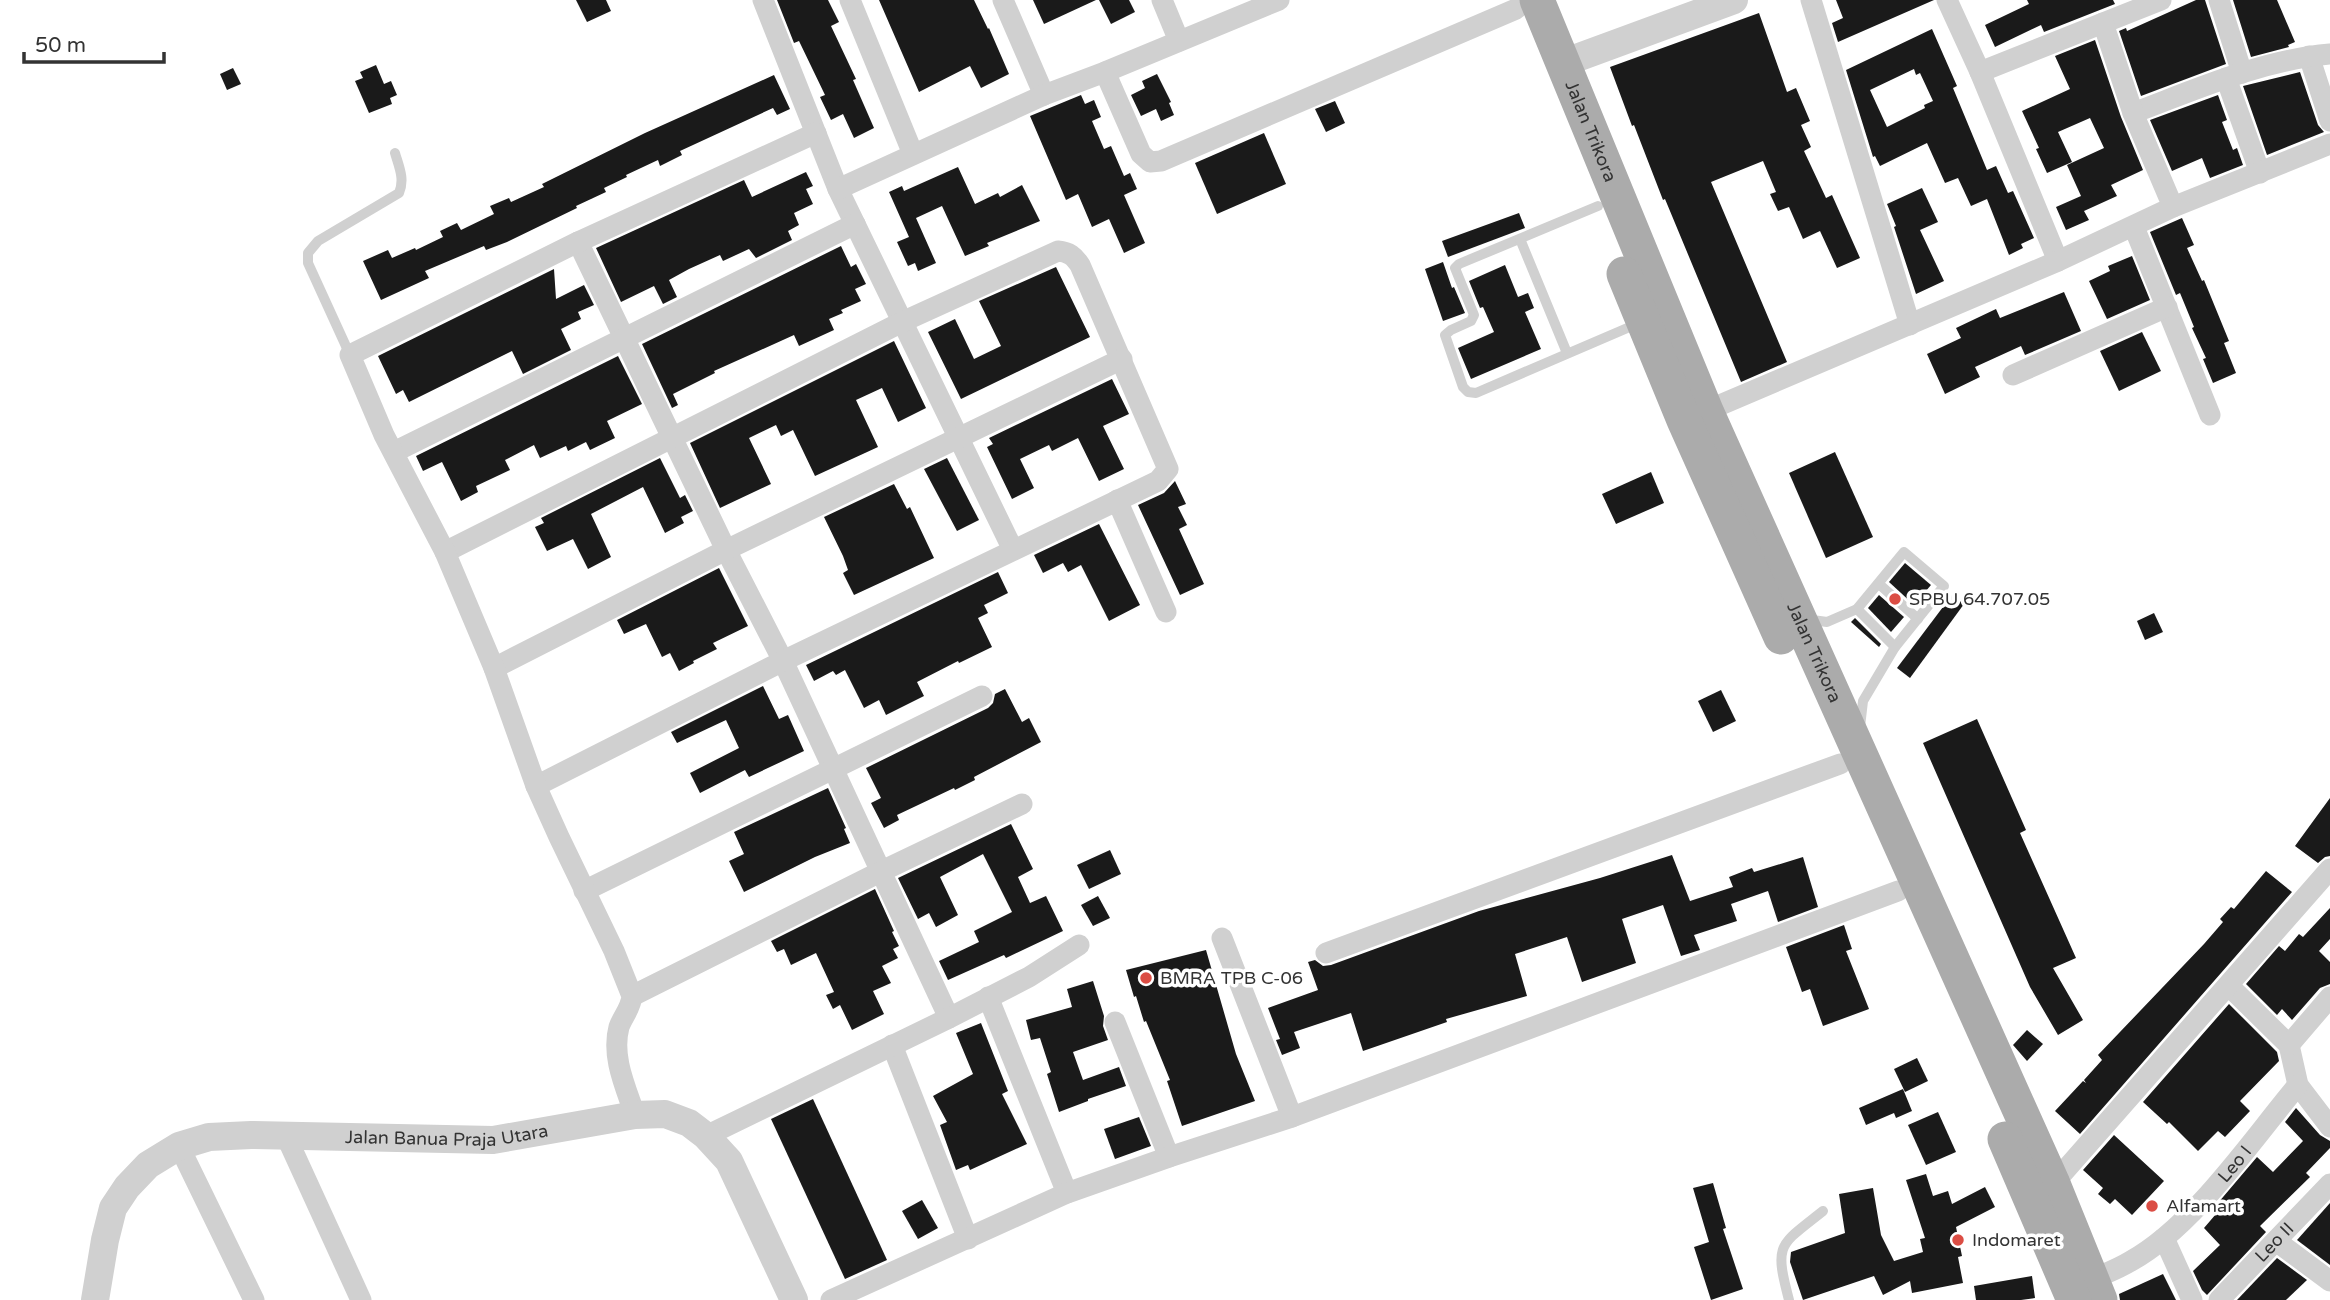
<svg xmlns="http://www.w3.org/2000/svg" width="2330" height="1300" font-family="'Varela Round',sans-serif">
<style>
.building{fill:#1a1a1a;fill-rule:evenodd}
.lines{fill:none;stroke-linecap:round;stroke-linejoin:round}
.service{stroke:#d0d0d0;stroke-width:10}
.minor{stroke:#d0d0d0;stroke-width:21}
.tertiary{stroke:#d0d0d0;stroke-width:28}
.primary{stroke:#ababab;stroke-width:35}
.poi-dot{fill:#db4d44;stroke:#fff;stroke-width:2.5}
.labels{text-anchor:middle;stroke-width:7;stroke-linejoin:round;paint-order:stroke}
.street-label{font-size:18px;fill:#333;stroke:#fff}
.poi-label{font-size:18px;fill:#333;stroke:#fff;text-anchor:start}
</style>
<rect width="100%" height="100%" fill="#fff"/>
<g class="building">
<path d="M576,0H606L611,11L587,22Z"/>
<path d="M777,0H828L839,22L831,26L856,79L853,80L874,128L854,138L843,114L831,120L820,97L825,95L799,41L794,43Z"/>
<path d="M879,0H974L988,29L989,28L1009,74L981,88L970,66L919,92Z"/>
<path d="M1033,0H1096L1044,24Z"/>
<path d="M1099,0H1129L1135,12L1111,24Z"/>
<path d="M1836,0H1934L1838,42L1832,23L1843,18Z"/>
<path d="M2027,0H2113L2115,4L2044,32L2041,25L1995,47L1985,25L2029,4Z"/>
<path d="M2196,0H2205L2226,64L2141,96L2119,31L2126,28L2127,31Z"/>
<path d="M2233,0H2277L2295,42L2288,45L2289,47L2251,57Z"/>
<path d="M1759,13L1787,92L1796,88L1810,121L1801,125L1811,147L1804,151L1826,198L1832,195L1860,258L1837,268L1820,231L1803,239L1789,207L1778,211L1770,194L1776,192L1763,161L1711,182L1787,362L1741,382L1665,199L1663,200L1634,125L1632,126L1610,67Z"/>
<path d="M1932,29L1957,86L1953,88L1987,170L1996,166L2008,193L2013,191L2034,238L2021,244L2023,248L2009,255L1987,199L1971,206L1958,178L1945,183L1927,143L1880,166L1875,156L1873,157L1846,70ZM1914,69L1916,75L1920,73L1933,101L1924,105L1925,108L1887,127L1870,90Z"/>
<path d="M2095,40L2121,117L2143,170L2111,185L2117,196L2084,211L2089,220L2066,230L2056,207L2081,196L2067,165L2104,148L2090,118L2058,132L2072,162L2047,173L2036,149L2039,148L2022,111L2070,89L2055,56Z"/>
<path d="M376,65L384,84L391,81L397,95L390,98L392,104L369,113L355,81L363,78L360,72Z"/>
<path d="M233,68L241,84L227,90L220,74Z"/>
<path d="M2300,72L2318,125L2324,132L2267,155L2243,86Z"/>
<path d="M1157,74L1171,102L1169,103L1174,115L1161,121L1156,109L1141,116L1131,95L1145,88L1142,81Z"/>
<path d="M774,75L790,109L777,115L773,108L680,151L682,155L660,166L658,160L626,175L627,177L604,188L606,192L576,206L577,208L507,242L486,250L484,246L425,271L429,278L381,300L363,261L388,250L392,258L415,248L416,250L443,237L440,231L457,223L461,230L494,214L490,206L509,198L511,202L544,187L542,184L645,133Z"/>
<path d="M1081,95L1085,104L1094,100L1101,117L1092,121L1104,149L1111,146L1124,176L1130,173L1137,189L1124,195L1145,243L1124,253L1109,219L1092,227L1078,194L1066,200L1030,116Z"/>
<path d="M2218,95L2227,120L2222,122L2233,150L2237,148L2243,165L2210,178L2202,158L2172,171L2150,120Z"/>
<path d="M1335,101L1345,123L1326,132L1315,109Z"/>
<path d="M1264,133L1286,184L1217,214L1195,163Z"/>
<path d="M958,167L975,204L998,193L1000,197L1022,185L1040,221L987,243L989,246L965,256L942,206L916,218L936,263L918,271L915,263L908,266L897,242L909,237L889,192L902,186L904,191Z"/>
<path d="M806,172L813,186L806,189L813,204L794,213L799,225L788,231L792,240L756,258L749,249L723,261L720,255L689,269L669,280L677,297L663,304L654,286L621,302L596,248L744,180L752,197Z"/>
<path d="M1922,188L1938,222L1920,230L1944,281L1916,294L1894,227L1896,226L1887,204Z"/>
<path d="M1519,213L1525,228L1448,257L1442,241Z"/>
<path d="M2182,218L2194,245L2187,248L2202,281L2204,280L2229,341L2224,343L2236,373L2213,383L2203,359L2206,358L2192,328L2194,327L2180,293L2176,295L2150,232Z"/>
<path d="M841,246L851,267L856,264L866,284L855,289L861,301L841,310L843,313L829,319L834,330L799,346L794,335L714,371L715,373L673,394L678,405L672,408L642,344Z"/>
<path d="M2132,256L2150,300L2107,319L2089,281L2110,271L2108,266Z"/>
<path d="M1443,262L1452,288L1454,287L1465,313L1443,321L1425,269Z"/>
<path d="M1505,265L1518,297L1528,293L1534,308L1525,312L1541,349L1471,379L1458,348L1494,332L1483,307L1480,308L1469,281Z"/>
<path d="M1056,267L1090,337L961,399L928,332L955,319L974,359L1001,346L979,301Z"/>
<path d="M554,269L556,299L584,285L594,305L578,312L581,319L561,329L571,350L523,374L512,351L409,402L403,390L396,394L378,356Z"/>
<path d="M2064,292L2081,331L2025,355L2021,346L1975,367L1980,377L1945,394L1927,354L1961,338L1956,328L1996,309L2000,318Z"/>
<path d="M2142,332L2161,371L2119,391L2100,351Z"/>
<path d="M894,341L926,408L898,422L882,388L856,400L878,447L815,476L793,430L781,436L776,425L749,438L771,484L720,508L690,443Z"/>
<path d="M618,356L642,404L607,421L615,438L590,450L586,442L568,451L566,446L540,458L534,445L505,460L510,470L476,486L478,492L461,501L442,462L423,471L416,456Z"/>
<path d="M1112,379L1129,414L1103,426L1124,469L1099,481L1078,438L1052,451L1049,445L1020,459L1034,488L1012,499L987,447L993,444L989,438Z"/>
<path d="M1835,452L1873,537L1826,558L1789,473Z"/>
<path d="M660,458L680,498L685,495L693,511L681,517L684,523L665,533L643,487L591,514L611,557L588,569L573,539L547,551L535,527L544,523L541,518Z"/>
<path d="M947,458L979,520L957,531L924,469Z"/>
<path d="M1651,472L1664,503L1616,524L1602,494Z"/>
<path d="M1175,481L1186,504L1178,507L1187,525L1179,529L1204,584L1180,595L1138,505L1164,493Z"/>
<path d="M894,484L907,509L910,507L934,558L854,595L843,573L848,570L843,556L824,517Z"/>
<path d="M1099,524L1140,605L1109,621L1081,565L1068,572L1063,563L1043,573L1034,555Z"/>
<path d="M1905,563L1931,585L1914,605L1889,582Z"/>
<path d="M719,568L748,626L713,643L717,649L693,661L694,663L679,671L670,653L662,657L646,624L624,634L617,620Z"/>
<path d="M998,572L1008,593L984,605L988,613L978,618L992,647L959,663L958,661L917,682L924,696L886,715L879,700L864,708L845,670L836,675L833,671L814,681L806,665Z"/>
<path d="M1879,595L1904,617L1891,632L1868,608Z"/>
<path d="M1952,595L1964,604L1910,678L1897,668Z"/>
<path d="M2154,613L2163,632L2145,640L2137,621Z"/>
<path d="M1855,618L1881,644L1879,647L1851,622Z"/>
<path d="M763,686L779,719L788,715L804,751L749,777L745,770L700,793L690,773L739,748L726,720L677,743L671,732Z"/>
<path d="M1005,689L1022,722L1029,718L1041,742L974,777L975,780L955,790L954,788L897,815L899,820L884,828L871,803L881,798L866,768L988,708L993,703L995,694Z"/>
<path d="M1721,690L1736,721L1713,732L1698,701Z"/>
<path d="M1977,719L2026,830L2020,833L2076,958L2053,968L2083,1020L2058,1035L2030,987L1923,743Z"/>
<path d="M828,788L846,828L844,829L850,843L815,857L744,892L729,861L744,854L734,832Z"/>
<path d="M2330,798V856L2325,857L2318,863L2295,846Z"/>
<path d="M1011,824L1033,869L1018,877L1030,903L1046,896L1063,931L1006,958L1004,955L948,980L939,961L979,942L974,931L1012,912L983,854L940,877L958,915L936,927L929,913L918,919L898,878Z"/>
<path d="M1110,850L1121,874L1089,889L1077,865Z"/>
<path d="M1672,855L1690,901L1733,887L1729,877L1752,868L1754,872L1803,857L1818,907L1778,922L1768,891L1731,904L1737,921L1694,935L1700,950L1681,956L1663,905L1660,906L1622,919L1636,963L1582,982L1567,937L1515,954L1527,996L1446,1019L1447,1022L1363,1051L1351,1013L1294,1032L1300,1048L1282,1055L1276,1040L1280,1039L1268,1008L1318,990L1308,962L1315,960L1323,966L1331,965L1479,911L1600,878Z"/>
<path d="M2266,871L2292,892L2080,1134L2055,1111L2083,1081L2086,1083L2084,1080L2102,1060L2098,1055L2204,944L2223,922L2220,919L2231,907L2234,909Z"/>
<path d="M875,889L894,931L892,932L899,946L893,949L898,958L882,966L891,983L873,991L884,1014L852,1030L840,1005L833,1009L826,995L834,992L816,953L791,965L784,949L777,952L771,941Z"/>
<path d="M1098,896L1110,918L1093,926L1081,905Z"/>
<path d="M2330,908V939L2319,951L2330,962V984L2320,988L2292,1020L2282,1009L2277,1015L2246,984L2279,946L2285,951L2299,934L2303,937Z"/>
<path d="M1844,925L1852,949L1846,951L1869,1009L1823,1026L1810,989L1802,992L1786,947Z"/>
<path d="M1206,950L1236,1054L1255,1101L1182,1126L1167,1081L1170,1080L1146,1021L1144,1022L1136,996L1134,997L1126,970Z"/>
<path d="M1093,981L1104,1016L1103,1026L1108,1040L1073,1052L1083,1080L1119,1067L1126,1086L1088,1099V1101L1059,1112L1047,1074L1051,1072L1040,1038L1031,1040L1026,1020L1072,1007L1067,989Z"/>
<path d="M2229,1004L2277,1052L2279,1061L2240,1101L2250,1111L2225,1137L2218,1131L2198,1151L2169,1122L2167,1124L2143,1102Z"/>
<path d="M981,1023L1008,1091L1002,1094L1027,1144L970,1170L968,1165L956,1170L940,1125L947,1122L933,1096L973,1074L956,1033Z"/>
<path d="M2027,1030L2043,1044L2027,1061L2013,1045Z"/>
<path d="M1917,1058L1928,1081L1905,1092L1894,1069Z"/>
<path d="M1903,1089L1912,1111L1896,1118L1894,1113L1866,1125L1859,1108Z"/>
<path d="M813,1099L887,1260L845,1279L771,1119Z"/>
<path d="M2296,1108L2320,1135L2330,1141V1148L2306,1173L2310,1177L2260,1226L2266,1232L2207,1295L2202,1290L2193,1271L2220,1245L2204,1228L2216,1214L2212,1210L2257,1157L2273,1172L2303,1141L2285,1122Z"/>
<path d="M1938,1112L1956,1152L1926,1165L1908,1125Z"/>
<path d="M1139,1117L1151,1146L1115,1159L1104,1129Z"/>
<path d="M2114,1135L2164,1181L2132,1215L2115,1199L2110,1204L2098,1194L2103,1188L2083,1170Z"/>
<path d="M1926,1174L1933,1196L1948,1191L1952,1204L1985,1187L1995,1207L1956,1227L1962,1256L1958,1257L1963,1283L1912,1293L1910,1281L1883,1295L1874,1276L1803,1300L1790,1262L1791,1252L1845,1233L1839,1194L1873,1188L1881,1235L1894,1261L1923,1252L1920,1239L1925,1238L1906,1180Z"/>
<path d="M1713,1183L1726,1228L1723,1229L1743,1289L1711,1300L1694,1247L1709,1242L1693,1188Z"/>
<path d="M922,1200L938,1228L918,1239L902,1211Z"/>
<path d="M2330,1203V1265L2297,1240Z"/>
<path d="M2277,1258L2307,1280L2286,1300H2237Z"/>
<path d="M2163,1274L2176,1300H2120L2119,1294Z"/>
<path d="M2032,1276L2035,1298L2021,1300H1976L1974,1286Z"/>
</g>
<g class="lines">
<g class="service">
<path d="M1598,206L1459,264L1455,268L1474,315L1471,321L1451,330L1445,335L1463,387L1468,392L1476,393L1639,323"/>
<path d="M1520,239L1567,353"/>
<path d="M350,355L308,263V253L318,241L399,193C405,179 399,167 395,153"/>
<path d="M1879,584L1918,619"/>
<path d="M1857,609L1895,647"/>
<path d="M1805,619L1827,622L1857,609L1904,552L1944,586L1895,647L1863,701L1860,727"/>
<path d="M1789,1300C1774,1243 1779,1246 1823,1211"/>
</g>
<g class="minor">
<path d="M763,0L838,189L1013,550"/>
<path d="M850,0L913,154"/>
<path d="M1003,0L1044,95"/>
<path d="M1162,0L1179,41"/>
<path d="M1811,0L1910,325"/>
<path d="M1947,0L1980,72L2058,261"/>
<path d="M2219,0L2242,73"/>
<path d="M2309,56L2330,121"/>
<path d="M1105,72L1141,154L1150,162L1161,161L1516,9"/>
<path d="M1980,72L2161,0"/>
<path d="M2226,78L2260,173"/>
<path d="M2133,113C2197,89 2262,60 2330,54"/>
<path d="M838,189L1044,95L1105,72L1279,0"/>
<path d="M2173,207L2330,144"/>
<path d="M2134,227L2210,415"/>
<path d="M578,242L726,550L783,661L949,1018"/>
<path d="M2013,375L2167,307"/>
<path d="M1706,411L2058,261L2173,207L2133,113L2103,23"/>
<path d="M394,452L855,224"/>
<path d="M1117,500L1166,612"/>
<path d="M445,552L902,322L1058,251C1069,252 1074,256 1080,265L1168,469L1158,481L783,661L536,786"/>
<path d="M494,668L726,550L1122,359"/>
<path d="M584,891L982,696"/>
<path d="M1222,938L1292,1117"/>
<path d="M1326,953L1840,764"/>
<path d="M2229,986L2289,1045L2298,1085L2330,1127"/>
<path d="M632,996L882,871L1022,804"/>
<path d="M988,997L1067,1193"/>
<path d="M1115,1022L1169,1157"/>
<path d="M892,1045L968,1239"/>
<path d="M2289,1045L2330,997"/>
<path d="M635,1115C626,1088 611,1057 619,1027C623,1016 631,1008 632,996L614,951L559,837L536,786L494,668L445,552L384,435L350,355L578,242L816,133"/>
<path d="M286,1136L361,1300"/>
<path d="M706,1136L949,1018L1029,977L1079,945"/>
<path d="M179,1146L254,1300"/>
<path d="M2053,1184L2330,869"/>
<path d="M2164,1238L2192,1300"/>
<path d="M2276,1241L2330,1281"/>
<path id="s1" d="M2091,1280C2104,1274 2118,1269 2131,1261C2194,1226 2251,1141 2298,1085"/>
<path d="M831,1300L1067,1193L1169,1157L1292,1117L1898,891"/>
<path id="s2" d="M2219,1300L2330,1184"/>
</g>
<g class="tertiary">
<path d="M1563,63L1734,0"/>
<path id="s3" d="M95,1300L105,1240L113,1208L127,1187L148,1165L179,1146L209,1137L251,1135L493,1140L635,1115L665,1114L689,1123L706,1136L729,1161L794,1300"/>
</g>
<g class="primary">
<path id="s4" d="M1537,0L1706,411L2053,1184L2100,1300"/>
<path d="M1624,274L1684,420L1781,637"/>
<path d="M2005,1139L2074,1300"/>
</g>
</g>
<g class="poi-dot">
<circle cx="1895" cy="599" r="7"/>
<circle cx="1146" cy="978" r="7"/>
<circle cx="2152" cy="1206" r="7"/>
<circle cx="1958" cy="1240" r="7"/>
</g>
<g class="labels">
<g class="street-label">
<text dy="6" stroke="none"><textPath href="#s4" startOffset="142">Jalan Trikora</textPath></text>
<text dy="6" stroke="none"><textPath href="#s4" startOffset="709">Jalan Trikora</textPath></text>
<text dy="6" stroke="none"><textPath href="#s3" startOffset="455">Jalan Banua Praja Utara</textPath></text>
<text dy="6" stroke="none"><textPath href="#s1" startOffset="187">Leo I</textPath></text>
<text dy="6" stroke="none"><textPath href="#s2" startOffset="80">Leo II</textPath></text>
</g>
<g class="poi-label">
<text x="1909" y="605">SPBU 64.707.05</text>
<text x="1160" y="984">BMRA TPB C-06</text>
<text x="2166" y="1212">Alfamart</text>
<text x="1972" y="1246">Indomaret</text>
</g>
</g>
<path d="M24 52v10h140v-10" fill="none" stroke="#333333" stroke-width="3.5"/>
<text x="35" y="52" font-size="21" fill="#333333" stroke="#ffffff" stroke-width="5" paint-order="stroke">50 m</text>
</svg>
